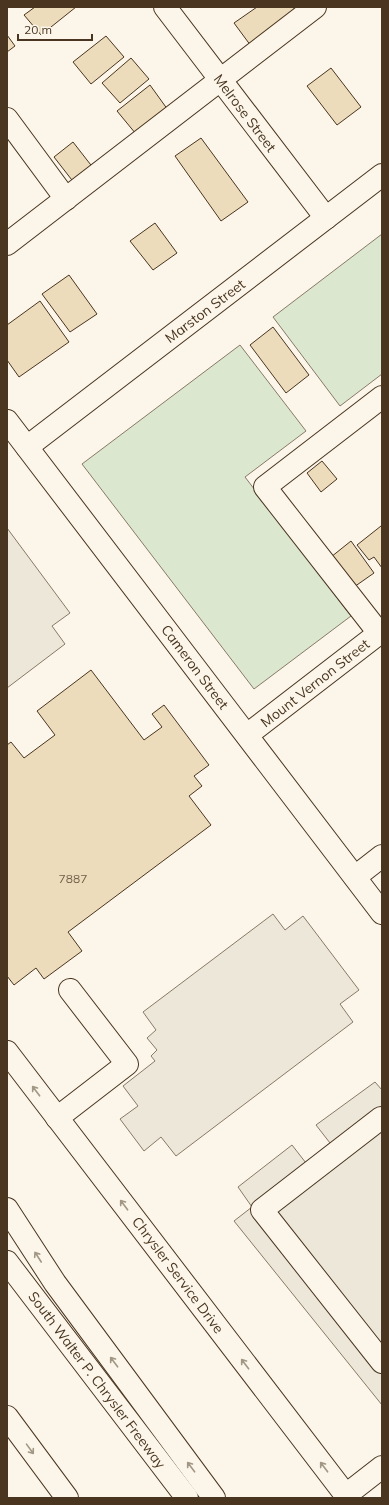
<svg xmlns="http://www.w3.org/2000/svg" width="389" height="1505" font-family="Mulish,sans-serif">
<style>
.green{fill:#dce7d0;stroke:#887966}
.parking{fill:#ede7d9;stroke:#887966}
.building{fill:#ecdcbc;stroke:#4a3520}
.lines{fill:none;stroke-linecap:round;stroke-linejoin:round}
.minor-casing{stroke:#4a3520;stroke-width:24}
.highway-casing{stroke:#4a3520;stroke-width:24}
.minor{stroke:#fbf6e9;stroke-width:22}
.highway{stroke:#fbf6e9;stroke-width:22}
.oneway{stroke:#a29684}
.labels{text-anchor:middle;stroke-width:3;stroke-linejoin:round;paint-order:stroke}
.number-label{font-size:12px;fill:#725f47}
.street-label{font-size:14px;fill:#4a3520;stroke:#fbf6e9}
</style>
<rect width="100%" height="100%" fill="#fbf6e9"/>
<g class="green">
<path d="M382,234V374L340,406L273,317Z"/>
<path d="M240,345L306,431L245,477L351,616L254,689L82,464Z"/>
</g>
<g class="parking">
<path d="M7,528L70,613L52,626L65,644L7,688Z"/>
<path d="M273,914L285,930L303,916L359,990L340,1004L353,1022L176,1156L161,1137L144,1151L120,1119L138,1106L123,1086L155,1061L151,1056L157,1050L147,1038L156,1030L143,1012Z"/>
<path d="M375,1082L382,1090V1405L234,1221L252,1207L238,1187L292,1145L306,1163L330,1143L316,1125Z"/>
</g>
<g class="building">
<path d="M35,7H76L41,35L24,15Z"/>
<path d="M257,7H293L297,12L251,46L234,23Z"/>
<path d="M7,35L15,46L7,52Z"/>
<path d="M106,36L124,57L91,84L73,62Z"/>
<path d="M131,58L149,79L120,103L102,83Z"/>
<path d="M331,68L361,107L337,125L307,86Z"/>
<path d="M150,85L168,110L136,134L117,111Z"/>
<path d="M201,138L248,202L221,221L175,156Z"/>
<path d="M73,142L94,169L75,184L54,157Z"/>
<path d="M155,223L177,253L153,270L130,241Z"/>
<path d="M69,275L97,314L70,332L42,294Z"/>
<path d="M40,301L69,342L19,377L7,360V325Z"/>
<path d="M273,327L309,375L286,393L250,345Z"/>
<path d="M322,461L337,479L321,492L307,473Z"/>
<path d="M381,526L382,527V568L374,557L369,560L357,545Z"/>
<path d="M351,541L374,573L354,587L331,557Z"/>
<path d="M91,670L144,740L162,727L152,714L164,705L209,765L194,776L202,786L189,796L211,825L68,932L82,951L44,979L36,968L14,985L7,976V745L11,742L24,758L55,735L37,711Z"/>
</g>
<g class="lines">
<g class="minor-casing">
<g id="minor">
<path d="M165,7L326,218"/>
<path d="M7,119L66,199"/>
<path d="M7,244L315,7"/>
<path d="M7,421L382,913"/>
<path d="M27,447L382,175"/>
<path d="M379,633L265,487L382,397"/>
<path d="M247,735L382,631"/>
<path d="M355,877L382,856"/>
<path d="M7,1052L348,1498"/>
<path d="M57,1118L127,1064L70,990"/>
<path d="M382,1119L381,1118L262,1210L382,1362"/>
<path d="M346,1495L382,1467"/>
</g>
</g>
<g class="highway-casing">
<g id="highway">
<path d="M7,1209L55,1283L214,1498"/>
<path d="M7,1262L187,1498"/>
<path d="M7,1417L67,1498"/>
</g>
</g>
<use href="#minor" class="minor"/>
<use href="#highway" class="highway"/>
</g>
<defs><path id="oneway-shaft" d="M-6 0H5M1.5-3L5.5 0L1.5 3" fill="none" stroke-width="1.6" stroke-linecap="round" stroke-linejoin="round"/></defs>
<g class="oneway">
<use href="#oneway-shaft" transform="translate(36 1091) rotate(-127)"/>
<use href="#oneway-shaft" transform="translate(124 1205) rotate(-127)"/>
<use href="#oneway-shaft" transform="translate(38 1257) rotate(-123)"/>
<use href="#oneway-shaft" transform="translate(114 1362) rotate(-127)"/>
<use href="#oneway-shaft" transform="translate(245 1364) rotate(-127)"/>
<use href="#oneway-shaft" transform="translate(30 1449) rotate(54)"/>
<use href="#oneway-shaft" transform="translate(191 1467) rotate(-127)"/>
<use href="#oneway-shaft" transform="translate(324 1467) rotate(-127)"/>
</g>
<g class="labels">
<g class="number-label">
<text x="73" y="883">7887</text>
</g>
<g class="street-label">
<text transform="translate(245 113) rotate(53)" y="5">Melrose Street</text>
<text transform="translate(205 311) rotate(-37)" y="5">Marston Street</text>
<text transform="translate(195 667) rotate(53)" y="5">Cameron Street</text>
<text transform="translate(315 683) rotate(-38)" y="5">Mount Vernon Street</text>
<text transform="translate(178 1275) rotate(53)" y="5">Chrysler Service Drive</text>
<text transform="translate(97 1380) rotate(53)" y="5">South Walter P. Chrysler Freeway</text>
</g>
</g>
<rect width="389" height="1505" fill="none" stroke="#4a3520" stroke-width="16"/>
<path d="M18 34v6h74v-6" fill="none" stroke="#4a3520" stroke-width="2"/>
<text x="24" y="34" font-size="12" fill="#4a3520" stroke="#fbf6e9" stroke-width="3" paint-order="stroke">20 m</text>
</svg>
